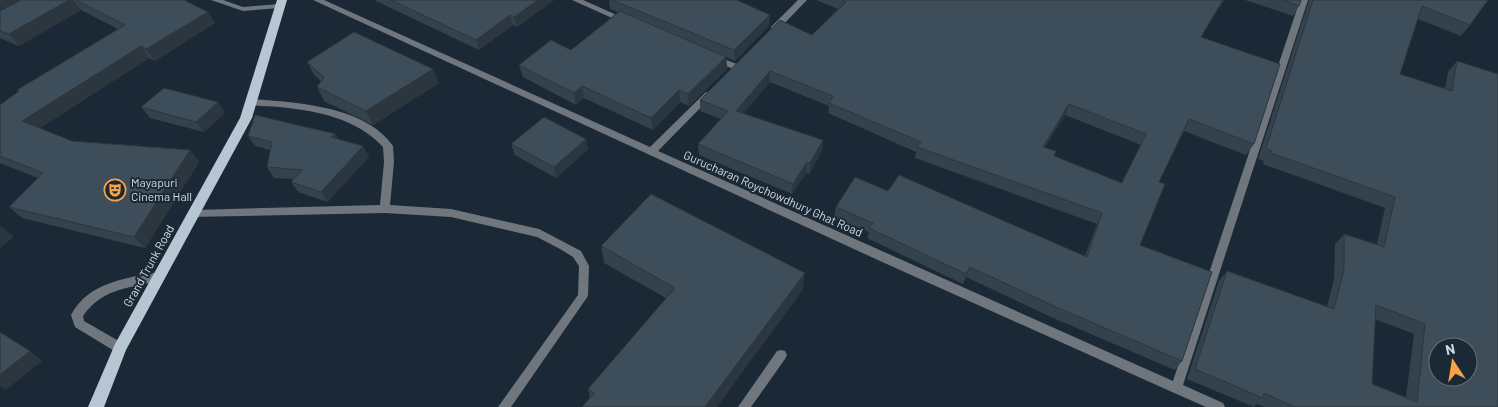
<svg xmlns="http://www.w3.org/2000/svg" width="1498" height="407" font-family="Barlow,sans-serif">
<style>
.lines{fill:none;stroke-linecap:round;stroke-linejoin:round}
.lane{fill:#6f767d;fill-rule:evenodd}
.street{fill:#6f767d;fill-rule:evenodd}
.primary{fill:#b6c6d3;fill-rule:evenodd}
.wall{fill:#34424d;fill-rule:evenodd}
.shaded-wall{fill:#2b363f}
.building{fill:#3d4d5a;stroke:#2b363f;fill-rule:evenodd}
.labels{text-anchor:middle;stroke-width:4;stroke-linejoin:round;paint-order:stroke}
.poi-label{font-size:12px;fill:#d1dbe3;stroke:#1b2936;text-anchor:start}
.street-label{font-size:12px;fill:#d1dbe3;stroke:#1b2936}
</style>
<rect width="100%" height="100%" fill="#1b2936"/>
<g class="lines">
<path class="lane" d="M159,272L163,273L164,276L163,279C131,290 105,285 83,316L84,321L124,344L126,348L124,352L120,353L116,352L75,327L71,315C88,282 127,278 159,272Z"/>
<g class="street">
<path d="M211,0H223L243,7L279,4L283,6L279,8L243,11Z"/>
<path d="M313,0H324L650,147L706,92H712L713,94L712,96L658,151L1173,381L1300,0H1308L1183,385L1223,403L1225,407H1206L1172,392L880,261Z"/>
<path d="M572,0H583L628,20L624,23L621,22Z"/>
<path d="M798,0H807L777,31H771V27Z"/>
<path d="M714,55L739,65L740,67L736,70L711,60L710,58Z"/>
<path d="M251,99C295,102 366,106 393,146L394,162L390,205L451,209L539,229L581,251L589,266L588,296L511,407H498L578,295L579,266L573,257L560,249L537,237L451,217L385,213L189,217L188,214L189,211L193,210L380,205L384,162L383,147C356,118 318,111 279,107C269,106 258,107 248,104L247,102L248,100Z"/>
<path d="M781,350L785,351L787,355L785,359L751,407H738L777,351Z"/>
</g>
<path class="primary" d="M277,0H287L252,118L126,350L104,407H88L115,344L240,118Z"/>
</g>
<g class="wall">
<path d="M0,0H184L208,12L215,23L155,61L149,58L40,128L72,141L190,150L199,162L145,248L22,218L9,207L38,178L0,163V105L18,92L17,90L118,29L81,10L19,46L0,38Z"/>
<path d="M374,0H554L517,27L513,25L479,50Z"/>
<path d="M609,0H737L770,15L769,26L735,61L726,57L727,69L689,106L680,102L653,130L584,98L576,105L523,77L519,65L571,50L618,12L610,9Z"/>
<path d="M816,0H1224L1201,37L1254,144L1246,155L1184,131L1159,182L1140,245L1182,361L1175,370L1051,317L966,277L963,284L867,238L869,232L834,218L836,207L888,191L1085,256L1097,224L915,158L916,152L828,113L829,106L770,82L743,114L823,140L822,151L809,174L806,173L792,194L699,155L698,144L721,119L700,111V100L812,35L838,9ZM1065,115L1141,145L1121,183L1054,156L1045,147Z"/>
<path d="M1245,0H1301L1299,6L1293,16Z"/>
<path d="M1309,0H1488L1470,25L1461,36L1418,19L1400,74L1445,89L1448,72L1457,61L1498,407H1265L1257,404L1254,407L1187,379L1219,281L1227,271L1327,307L1334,279L1335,244L1344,234L1377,244L1385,208L1263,164L1264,161L1258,159ZM1375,319L1414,334L1406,397L1372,384Z"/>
<path d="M307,62L439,83L373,125L324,101L317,87L321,81L314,75Z"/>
<path d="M218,102L225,113L204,132L150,118L141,107Z"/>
<path d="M336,134L338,139L363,146L369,157L327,202L298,192L291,182L293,179L274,178L267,167L270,150L255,146L248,136Z"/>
<path d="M586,139L588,149L556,178L515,155L511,144Z"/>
<path d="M601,246L803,290L590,398L588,389L666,298L604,263Z"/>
</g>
<g class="shaded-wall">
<path d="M3,0H35L0,19V2Z"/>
<path d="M69,0H73L81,10L19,46L9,34Z"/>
<path d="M538,0H554L517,27L514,17Z"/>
<path d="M1223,0H1224L1195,48L1201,37Z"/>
<path d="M208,12L215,23L155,61L146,49Z"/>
<path d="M510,15L513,25L479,50L476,40Z"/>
<path d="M770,15L769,26L735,61L734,50Z"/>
<path d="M141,46L149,58L33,133L22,121Z"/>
<path d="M726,57L727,69L689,106L688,94Z"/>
<path d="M433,69L439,83L373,125L366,111Z"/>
<path d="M770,71V82L736,122V111Z"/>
<path d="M582,86L584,98L576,105L574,93Z"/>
<path d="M679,90L680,102L653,130L651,118Z"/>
<path d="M218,102L225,113L204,132L196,122Z"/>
<path d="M1069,104L1065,115L1039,157L1043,147Z"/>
<path d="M336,134L341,145L331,137Z"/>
<path d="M586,139L588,149L556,178L554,167Z"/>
<path d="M823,140L822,151L809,174L810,163Z"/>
<path d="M363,146L369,157L327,202L321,192Z"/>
<path d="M190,150L199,162L145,248L134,237Z"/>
<path d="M807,162L806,173L792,194L793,184Z"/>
<path d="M1,226L14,237L0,248V227Z"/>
<path d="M970,267L966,277L963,284L966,274Z"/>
<path d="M805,273L803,290L717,407H705Z"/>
<path d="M30,351L42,361L6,390L0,386V375Z"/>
</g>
<g class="building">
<path d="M21,0H69L9,34L0,31V11Z"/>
<path d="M76,0H184L208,12L146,49L141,46L22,121L72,141L190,150L134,237L9,207L43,173L0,156V105L19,91L17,90L125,25Z"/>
<path d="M391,0H538L514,17L510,15L476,40Z"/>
<path d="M612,0H737L770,15L734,50Z"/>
<path d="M843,0H1223L1201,37L1280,64L1254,144L1189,119L1159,182L1165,184L1140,245L1212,272L1182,361L1056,307L970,267L966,274L869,228L873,223L836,207L855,177L888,191L899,175L1087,257L1102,213L917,147L921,142L829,103L833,96L770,71L736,111L823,140L810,163L807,162L793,184L698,144L728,111L700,100L780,20L812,35L846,2ZM1069,104L1146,134L1122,183L1054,156L1056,151L1043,147Z"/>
<path d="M1283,0H1301L1299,6Z"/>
<path d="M1313,0H1488L1470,25L1422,6L1400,74L1452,91L1457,61L1498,74V407H1295L1264,393L1263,398L1195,369L1227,271L1334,309L1344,269V234L1384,247L1395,197L1271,153L1272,151L1266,148ZM1376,305L1425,324L1417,402L1372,384ZM1438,347H1468V377H1438Z"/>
<path d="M620,11L726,57L688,94L679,90L651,118L582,86L574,93L519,65L551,40L571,50Z"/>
<path d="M354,32L433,69L366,111L317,87L324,77L307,62Z"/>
<path d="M164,88L218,102L196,122L141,107Z"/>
<path d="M255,115L336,134L331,137L363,146L321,192L291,182L302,170L267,167L272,142L248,136Z"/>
<path d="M544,117L586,139L554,167L511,144Z"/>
<path d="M651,194L805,273L705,407H582L594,393L588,389L675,288L601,246Z"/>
<path d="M0,332L30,351L0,375Z"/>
</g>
<defs>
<g id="theatre-ring" transform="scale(1.125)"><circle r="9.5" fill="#1b2936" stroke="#f6a247" stroke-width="1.5"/><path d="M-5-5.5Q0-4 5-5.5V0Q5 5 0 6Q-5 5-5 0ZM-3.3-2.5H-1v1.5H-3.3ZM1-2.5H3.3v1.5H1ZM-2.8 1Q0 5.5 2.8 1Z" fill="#f6a247"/></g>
</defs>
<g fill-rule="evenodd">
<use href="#theatre-ring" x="115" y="190"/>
</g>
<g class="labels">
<g class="poi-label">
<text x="131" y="187">Mayapuri<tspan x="131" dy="14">Cinema Hall</tspan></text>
</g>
<g class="street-label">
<text transform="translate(773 194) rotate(24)" y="4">Gurucharan Roychowdhury Ghat Road</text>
<text transform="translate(149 266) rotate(-61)" y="4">Grand Trunk Road</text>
</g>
</g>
<g transform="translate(1453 362) rotate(348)"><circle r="24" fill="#1b2936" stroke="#64707b"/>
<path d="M0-4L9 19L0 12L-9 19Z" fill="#f6a247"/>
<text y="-8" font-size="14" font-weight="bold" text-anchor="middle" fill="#d1dbe3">N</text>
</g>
</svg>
